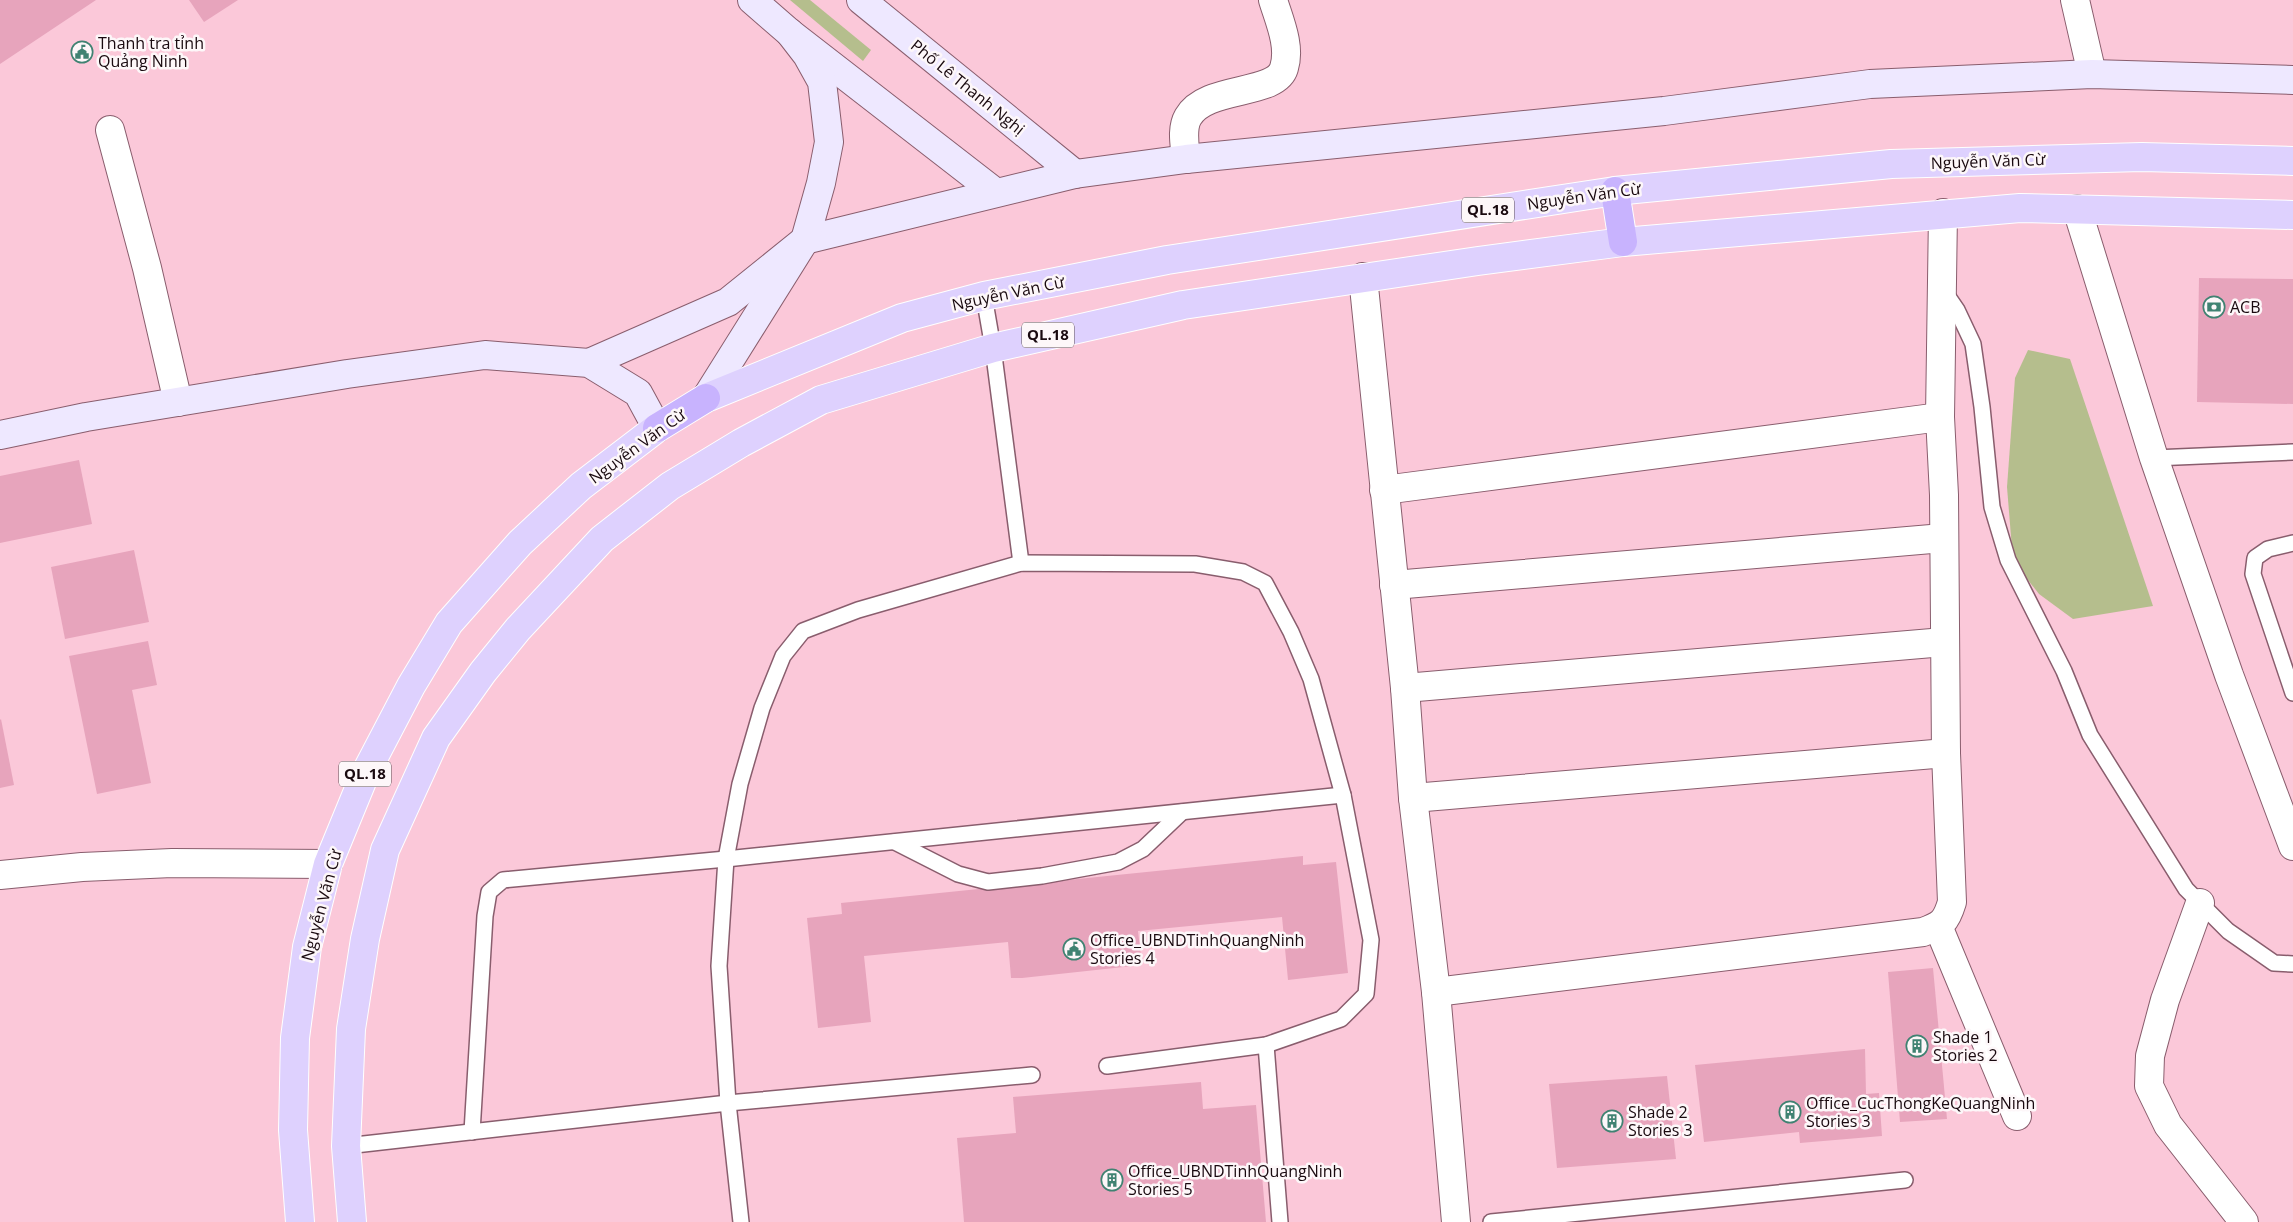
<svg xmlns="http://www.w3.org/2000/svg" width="2293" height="1222" font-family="'Open Sans',sans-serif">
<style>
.green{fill:#b5be8d}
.building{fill:#e7a4bc}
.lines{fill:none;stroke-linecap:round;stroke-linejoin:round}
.lane-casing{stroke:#895d6d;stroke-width:18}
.street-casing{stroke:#895d6d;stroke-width:30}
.secondary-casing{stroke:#895d6d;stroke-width:30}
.primary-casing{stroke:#fff;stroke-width:30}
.highway-casing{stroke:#fff;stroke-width:30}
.lane{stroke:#fff;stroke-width:15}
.street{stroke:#fff;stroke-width:28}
.secondary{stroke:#eee8ff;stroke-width:28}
.primary{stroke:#ded1fe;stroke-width:28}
.highway{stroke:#c8b3fe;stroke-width:28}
.labels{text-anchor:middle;stroke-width:5;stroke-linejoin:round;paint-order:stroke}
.shield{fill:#fdf7f9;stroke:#5d5055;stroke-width:1}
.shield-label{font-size:15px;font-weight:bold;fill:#19090f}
.poi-label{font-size:16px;fill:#19090f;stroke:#fdf7f9;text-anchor:start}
.street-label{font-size:16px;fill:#19090f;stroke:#fdf7f9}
</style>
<rect width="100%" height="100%" fill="#fbc8d9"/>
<g class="green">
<path d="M790,0H810L871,50L863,61Z"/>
<path d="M2028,350L2070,359L2153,606L2073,619L2039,594L2013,561L2007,487L2015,378Z"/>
</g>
<g class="building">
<path d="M0,0H96L0,64Z"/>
<path d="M189,0H238L204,22Z"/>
<path d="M2199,278L2293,279V404L2197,402Z"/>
<path d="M79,460L92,524L0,543V476Z"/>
<path d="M134,550L149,622L65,639L51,567Z"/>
<path d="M148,641L157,685L132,690L151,783L97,794L69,656Z"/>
<path d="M1,719L14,785L0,788V720Z"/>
<path d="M1303,856V865L1336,862L1348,973L1288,980L1282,917L1138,931L1142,965L1022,978H1011L1008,942L864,956L871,1022L818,1028L807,918L842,914L841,903Z"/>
<path d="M1933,968L1947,1119L1900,1122L1888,972Z"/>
<path d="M1865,1049L1866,1094L1879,1093L1882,1136L1800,1143L1799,1132L1704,1142L1695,1065Z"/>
<path d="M1667,1076L1676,1159L1557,1168L1549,1084Z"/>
<path d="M1201,1082L1203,1109L1256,1105L1266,1222H964L957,1138L1016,1133L1013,1097Z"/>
</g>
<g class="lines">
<g class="lane-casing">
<g id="lane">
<path d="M1944,291L1957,310L1973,344L1982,407L1992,507L2008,560L2064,671L2090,735L2186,889L2228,931L2274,963L2293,964"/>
<path d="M984,296L993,348L1021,563"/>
<path d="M2154,458L2293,452"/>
<path d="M2293,543L2268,549L2255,558L2253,574L2293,693"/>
<path d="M895,842L958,874L988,882L1042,876L1118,862L1143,849L1182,812"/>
<path d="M1266,1045L1280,1222"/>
<path d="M472,1132L485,916L489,892L503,880L726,859L1343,795"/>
<path d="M346,1146L728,1103L1032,1075"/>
<path d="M741,1222L728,1103L719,966L726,859L740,784L762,708L783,656L803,631L858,610L1021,563L1195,564L1243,572L1265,583L1291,632L1311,679L1343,795L1371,940L1366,994L1341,1019L1266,1045L1107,1066"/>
<path d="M1491,1222L1905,1180"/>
</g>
</g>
<g class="street-casing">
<g id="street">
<path d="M2075,0L2092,74"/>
<path d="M110,130L147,268L178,402"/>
<path d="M1186,159C1185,146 1181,129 1188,117C1206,85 1276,96 1284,68C1291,46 1279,20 1273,0"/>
<path d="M2077,209L2154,458L2229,675L2293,846"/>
<path d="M1363,277L1405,688L1413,798L1436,992L1456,1222"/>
<path d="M1384,490L1940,417"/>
<path d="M1394,585L1943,538"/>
<path d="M1405,688L1944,642"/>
<path d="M1413,798L1946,753"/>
<path d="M0,875L82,867L172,863L328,864"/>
<path d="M2200,903L2165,1000L2150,1056L2149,1086L2168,1125L2244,1222"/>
<path d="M1938,926L2017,1116"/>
<path d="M1436,992L1923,932C1942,925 1946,922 1952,902L1946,753L1944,495L1940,417L1943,213"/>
</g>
</g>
<g class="secondary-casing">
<g id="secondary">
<path d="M752,0L790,33L995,192"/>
<path d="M861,0L1075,174"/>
<path d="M589,363L728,302L805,240L1075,174L1186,159L1664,111L1870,84L2092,74L2293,80"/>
<path d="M706,398L805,240L821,183L829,142L822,82L807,55L790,33"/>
<path d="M0,435L86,417L347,374L485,355L589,363L638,393L657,428"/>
</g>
</g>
<g class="primary-casing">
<g id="primary">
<path d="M706,398L902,318L984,296L1167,260L1615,191L1891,164L2142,157L2293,161"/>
<path d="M300,1222L293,1130L295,1038L307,947L328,864L365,774L411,686L449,623L520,543L581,486L657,428"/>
<path d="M352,1222L346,1146L351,1029L365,939L385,850L436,738L483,672L518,629L602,539L670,486L741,443L821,400L993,348L1183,305L1478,261L1623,242L2020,208L2293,215"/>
</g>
</g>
<g class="highway-casing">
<g id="highway">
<path d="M1615,191L1623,242"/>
<path d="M657,428L706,398"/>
</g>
</g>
<use href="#lane" class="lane"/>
<use href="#street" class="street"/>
<use href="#secondary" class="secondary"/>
<use href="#primary" class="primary"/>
<use href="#highway" class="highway"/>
</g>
<defs>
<g id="civic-ring" transform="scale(1.125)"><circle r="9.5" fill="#fdf7f9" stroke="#408272" stroke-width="1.5"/><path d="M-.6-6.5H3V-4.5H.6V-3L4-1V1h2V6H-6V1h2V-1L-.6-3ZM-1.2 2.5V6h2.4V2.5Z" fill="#408272"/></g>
<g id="bank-ring" transform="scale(1.125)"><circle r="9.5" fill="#fdf7f9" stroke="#408272" stroke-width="1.5"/><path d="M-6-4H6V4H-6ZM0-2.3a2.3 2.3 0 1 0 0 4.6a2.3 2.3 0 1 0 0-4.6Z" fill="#408272"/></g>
<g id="building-ring" transform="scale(1.125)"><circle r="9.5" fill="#fdf7f9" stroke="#408272" stroke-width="1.5"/><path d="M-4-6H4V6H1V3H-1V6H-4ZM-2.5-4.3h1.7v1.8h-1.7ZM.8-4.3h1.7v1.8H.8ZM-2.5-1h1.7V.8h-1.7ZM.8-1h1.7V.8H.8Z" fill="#408272"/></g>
</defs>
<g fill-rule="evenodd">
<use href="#civic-ring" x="82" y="52"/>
<use href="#bank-ring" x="2214" y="307"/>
<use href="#civic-ring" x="1074" y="949"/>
<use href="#building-ring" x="1917" y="1046"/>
<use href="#building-ring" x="1790" y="1112"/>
<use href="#building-ring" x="1612" y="1121"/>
<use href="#building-ring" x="1112" y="1180"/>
</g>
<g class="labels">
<g class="shield">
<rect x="1462" y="197.5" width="52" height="25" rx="4"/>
<rect x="1022" y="322.5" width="52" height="25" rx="4"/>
<rect x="339" y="761.5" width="52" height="25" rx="4"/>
</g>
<g class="shield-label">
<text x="1488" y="215">QL.18</text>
<text x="1048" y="340">QL.18</text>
<text x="365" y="779">QL.18</text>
</g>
<g class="poi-label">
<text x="98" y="49">Thanh tra tỉnh<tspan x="98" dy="18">Quảng Ninh</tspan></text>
<text x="2230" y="313">ACB</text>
<text x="1090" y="946">Office_UBNDTinhQuangNinh<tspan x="1090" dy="18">Stories 4</tspan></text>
<text x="1933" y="1043">Shade 1<tspan x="1933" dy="18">Stories 2</tspan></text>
<text x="1806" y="1109">Office_CucThongKeQuangNinh<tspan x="1806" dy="18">Stories 3</tspan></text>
<text x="1628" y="1118">Shade 2<tspan x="1628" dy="18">Stories 3</tspan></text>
<text x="1128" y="1177">Office_UBNDTinhQuangNinh<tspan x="1128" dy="18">Stories 5</tspan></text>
</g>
<g class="street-label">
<text transform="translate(968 87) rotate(39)" y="6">Phố Lê Thanh Nghị</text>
<text transform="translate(1988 161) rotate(-2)" y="6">Nguyễn Văn Cừ</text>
<text transform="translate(1584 196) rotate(-8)" y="6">Nguyễn Văn Cừ</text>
<text transform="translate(1008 293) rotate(-12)" y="6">Nguyễn Văn Cừ</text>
<text transform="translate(637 446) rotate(-36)" y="6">Nguyễn Văn Cừ</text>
<text transform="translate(321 905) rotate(-75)" y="6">Nguyễn Văn Cừ</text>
</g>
</g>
</svg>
